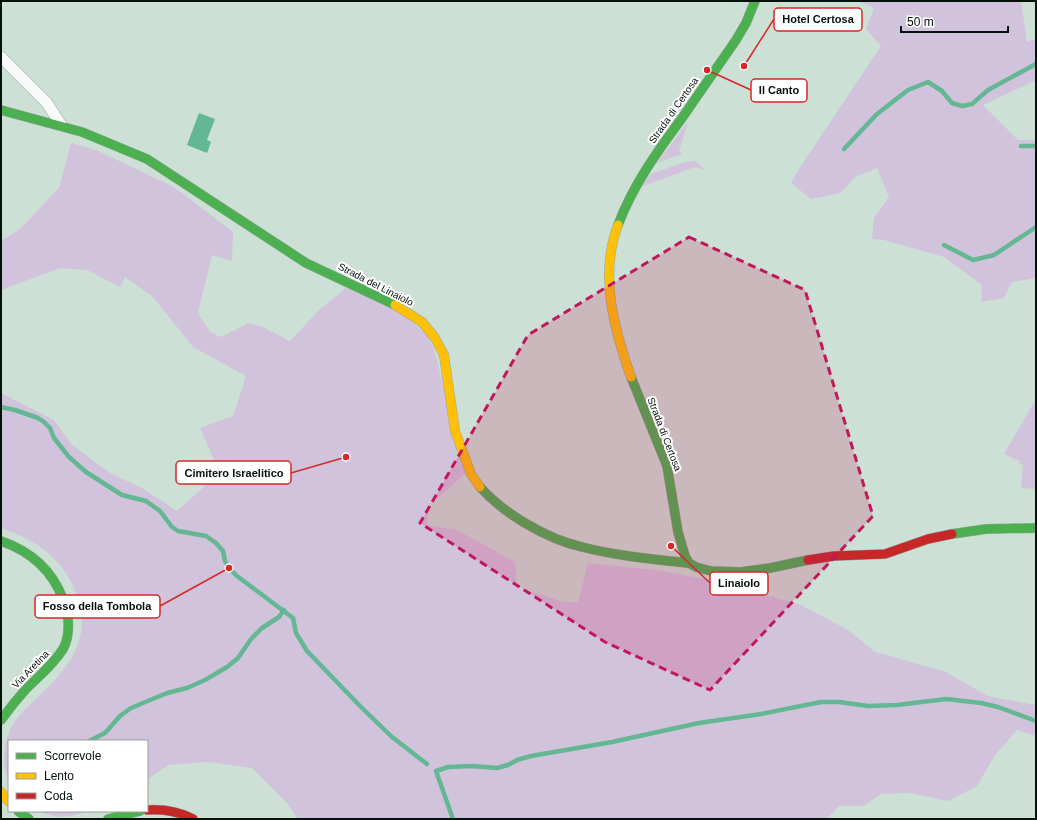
<svg xmlns="http://www.w3.org/2000/svg" width="1037" height="820" font-family="Helvetica,sans-serif">
<style>
.green{fill:#d2c3dc}
.water{fill:#63b792}
.lines{fill:none;stroke-linecap:round;stroke-linejoin:round}
.stream{stroke:#63b792;stroke-width:4.5}
.street-casing{stroke:#97a69e;stroke-width:12}
.fast-casing{stroke:#97a69e;stroke-width:10}
.slow-casing{stroke:#97a69e;stroke-width:10}
.jam-casing{stroke:#97a69e;stroke-width:10}
.street{stroke:#f7faf9;stroke-width:11}
.fast{stroke:#4caf50;stroke-width:9}
.slow{stroke:#ffc107;stroke-width:9}
.jam{stroke:#c62828;stroke-width:9}
.marked{fill:#c2185b;fill-opacity:0.2;stroke:#c2185b;stroke-width:3;stroke-dasharray:8 5;stroke-linejoin:round}
.labels{text-anchor:middle;stroke-width:4;stroke-linejoin:round;paint-order:stroke}
.street-label{font-size:10px;fill:#04100a;stroke:#fff}
.leader{fill:none;stroke:#d62828;stroke-width:1.5}
.callout-dot{fill:#d62828;stroke:#fff;stroke-width:1.5}
.callout{fill:#fff;stroke:#d62828;stroke-width:1.5}
.callout-label{font-size:11px;text-anchor:middle;font-weight:bold;fill:#04100a}
</style>
<rect width="100%" height="100%" fill="#cce0d5"/>
<g class="green">
<path d="M858,1H1021L1027,42L1036,39V80L983,105L1018,140H1036V278L1012,282L1004,298L981,302L982,285L944,257L884,240L872,239L874,218L889,197L877,168L855,177L841,193L811,199L791,183L799,169L881,46L866,29L874,8Z"/>
<path d="M688,122L679,151L682,154L657,163Z"/>
<path d="M71,143L96,150L174,187L233,232L232,261L212,255L198,313L210,332L221,337L249,323L265,328L290,341L319,310L346,288C371,298 406,313 424,333C429,337 431,344 434,349L466,473L429,506L427,525L457,530L515,562L517,587L563,602H578L588,563L661,571L704,579L799,604L848,630L875,652L944,671L988,696L1036,705V736L1017,730L995,755L977,786L948,801L910,793L881,794L864,806H839L827,819H298L288,804L252,768L208,762L168,765L147,780V741H9V783C2,765 2,743 13,725C19,713 30,705 39,696C75,662 96,630 71,582C55,552 32,539 1,528V393L54,420L71,444L110,473L142,488L177,511L207,484L214,460L200,428L233,416L246,376L193,347L153,297L125,277L120,287L87,270L60,268L1,290V238L4,239L20,229L59,188Z"/>
<path d="M695,161L706,170L695,167L641,187L651,174L685,162Z"/>
<path d="M1036,399V489L1021,488L1023,465L1019,464L1020,461L1004,454Z"/>
<path d="M39,811H90C70,817 58,820 39,811Z"/>
</g>
<path class="water" d="M199,113L215,119L207,140L211,142L207,153L187,145Z"/>
<g class="lines">
<g class="stream">
<path d="M1021,146H1036"/>
<path d="M844,149L877,114L908,90L928,82L942,91L952,103L962,106L972,104L988,90L1036,64"/>
<path d="M944,245L973,260L994,255L1036,227"/>
<path d="M1,407L15,410L38,418L44,422L50,428L54,438L69,457L86,472L122,495L146,501L160,511L172,527L178,531L206,536L216,543L223,551L225,561L229,568L237,576L293,618L296,633L307,651L360,706L392,737L427,764"/>
<path d="M89,741L105,733L120,716L131,708L167,693L187,688L205,680L227,667L238,658L251,639L262,628L279,617L284,610"/>
<path d="M453,819L436,771L448,767L473,766L497,768L508,765L517,760L531,756L612,742L699,723L761,714L821,702H839L868,706L897,705L946,699L981,703L998,707L1036,721"/>
</g>
<g class="street-casing">
<path id="street" d="M1,57L47,103L61,125"/>
</g>
<g class="fast-casing">
<g id="fast">
<path d="M1,110L82,132L147,159L306,263L395,305"/>
<path d="M618,225C633,185 657,152 682,118C700,92 718,66 736,40L746,23L755,1"/>
<path d="M631,377L667,466L678,532L685,556L689,563L696,567L711,571L741,572L770,568L808,560"/>
<path d="M480,487C504,514 547,539 582,547C617,556 653,559 688,563"/>
<path d="M952,534L986,529L1036,528"/>
<path d="M1,541C30,551 52,570 63,599C66,606 68,612 68,619C69,630 68,640 63,649C53,665 39,676 26,689C17,699 9,709 1,720"/>
<path d="M18,811L29,819"/>
<path d="M108,819L140,811"/>
</g>
</g>
<g class="slow-casing">
<g id="slow">
<path d="M618,225C599,275 614,329 631,377"/>
<path d="M395,305L422,322L435,338L444,355L455,431L471,474L480,487"/>
<path d="M1,792L9,802"/>
</g>
</g>
<g class="jam-casing">
<g id="jam">
<path d="M808,560L834,556L885,554L928,539L952,534"/>
<path d="M147,810C163,809 178,811 193,819"/>
</g>
</g>
<use href="#street" class="street"/>
<use href="#fast" class="fast"/>
<use href="#slow" class="slow"/>
<use href="#jam" class="jam"/>
</g>
<path class="marked" d="M689,237L805,290L873,516L710,690L605,642L420,523L528,335Z"/>
<g class="labels">
<g class="street-label">
<text transform="translate(673 110) rotate(-55)" y="4">Strada di Certosa</text>
<text transform="translate(376 284) rotate(27)" y="4">Strada del Linaiolo</text>
<text transform="translate(665 434) rotate(69)" y="4">Strada di Certosa</text>
<text transform="translate(30 669) rotate(-46)" y="4">Via Aretina</text>
</g>
</g>
<path class="leader" d="M744 66L774 19M707 70L751 90M346 457L291 473M671 546L710 583M229 568L160 606"/>
<g class="callout-dot">
<circle cx="744" cy="66" r="4"/>
<circle cx="707" cy="70" r="4"/>
<circle cx="346" cy="457" r="4"/>
<circle cx="671" cy="546" r="4"/>
<circle cx="229" cy="568" r="4"/>
</g>
<g class="callout">
<rect x="774" y="8" width="88" height="23" rx="4"/>
<rect x="751" y="79" width="56" height="23" rx="4"/>
<rect x="176" y="461" width="115" height="23" rx="4"/>
<rect x="710" y="572" width="58" height="23" rx="4"/>
<rect x="35" y="595" width="125" height="23" rx="4"/>
</g>
<g class="callout-label">
<text x="818" y="23">Hotel Certosa</text>
<text x="779" y="94">Il Canto</text>
<text x="234" y="477">Cimitero Israelitico</text>
<text x="739" y="587">Linaiolo</text>
<text x="97" y="610">Fosso della Tombola</text>
</g>
<rect width="1037" height="820" fill="none" stroke="#04100a" stroke-width="4"/>
<rect x="8" y="740" width="140" height="72" fill="#ffffff" stroke="#9b9f9d"/>
<rect x="16" y="753" width="20" height="6" fill="#4caf50" stroke="#9b9f9d"/>
<text x="44" y="760" font-size="12" fill="#04100a">Scorrevole</text>
<rect x="16" y="773" width="20" height="6" fill="#ffc107" stroke="#9b9f9d"/>
<text x="44" y="780" font-size="12" fill="#04100a">Lento</text>
<rect x="16" y="793" width="20" height="6" fill="#c62828" stroke="#9b9f9d"/>
<text x="44" y="800" font-size="12" fill="#04100a">Coda</text>
<path d="M901 26v6h107v-6" fill="none" stroke="#04100a" stroke-width="2"/>
<text x="907" y="26" font-size="12" fill="#04100a" stroke="#ffffff" stroke-width="3" paint-order="stroke">50 m</text>
</svg>
